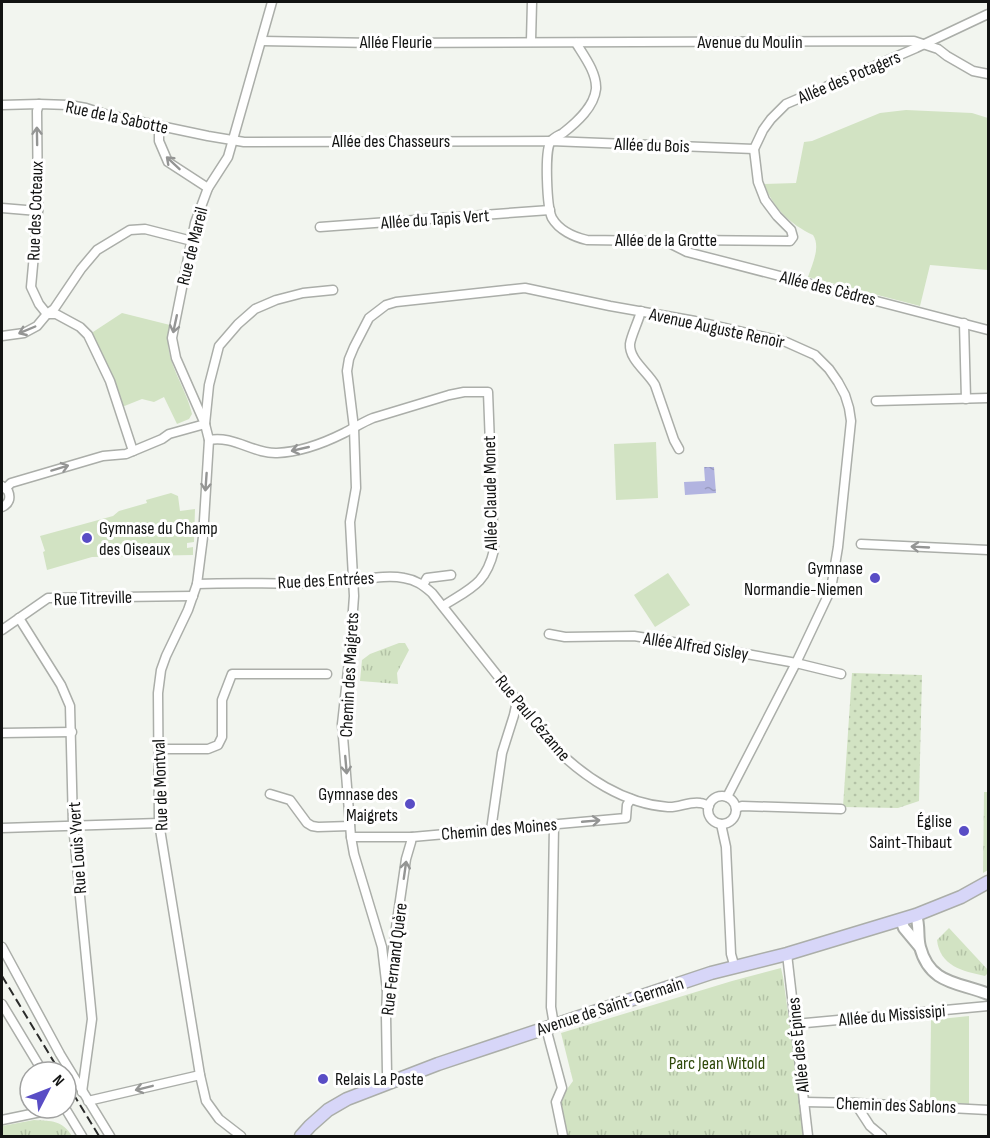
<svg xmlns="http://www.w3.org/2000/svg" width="990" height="1138" font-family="'Sofia Sans Condensed',sans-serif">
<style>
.grass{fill:url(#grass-dots)}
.park{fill:url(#park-tufts)}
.garden{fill:#d2e3c3}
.water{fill:url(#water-ripples)}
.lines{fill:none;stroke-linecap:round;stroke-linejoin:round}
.minor-casing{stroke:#abaea9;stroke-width:11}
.tertiary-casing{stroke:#abaea9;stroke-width:14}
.secondary-casing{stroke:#abaea9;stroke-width:15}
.minor{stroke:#fff;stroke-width:8}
.tertiary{stroke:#fff;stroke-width:10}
.secondary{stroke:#d7d6f8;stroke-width:12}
.rail{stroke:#2b2c2b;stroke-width:2;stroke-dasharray:9 4.5;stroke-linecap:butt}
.oneway{stroke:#949594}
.poi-dot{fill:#594dc5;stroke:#fff;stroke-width:2}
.labels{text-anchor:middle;stroke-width:6;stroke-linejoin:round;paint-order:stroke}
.street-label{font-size:18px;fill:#121312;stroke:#fff}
.poi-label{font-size:18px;fill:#121312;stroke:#fff;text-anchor:end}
.park-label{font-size:18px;fill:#2f490a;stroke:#fff}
</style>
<defs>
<pattern id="grass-dots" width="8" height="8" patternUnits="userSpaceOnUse" patternTransform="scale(1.5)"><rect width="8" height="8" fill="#d2e3c3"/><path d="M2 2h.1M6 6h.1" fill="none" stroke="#b3c2a6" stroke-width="1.8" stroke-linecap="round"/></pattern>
<pattern id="park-tufts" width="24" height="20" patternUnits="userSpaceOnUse" patternTransform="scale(1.5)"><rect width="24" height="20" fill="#d2e3c3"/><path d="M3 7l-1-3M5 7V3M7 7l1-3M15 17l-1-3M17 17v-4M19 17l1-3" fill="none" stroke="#b3c2a6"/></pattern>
<pattern id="water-ripples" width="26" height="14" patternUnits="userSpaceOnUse" patternTransform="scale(1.5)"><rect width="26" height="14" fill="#b2b4e0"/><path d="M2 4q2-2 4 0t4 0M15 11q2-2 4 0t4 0" fill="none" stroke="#989abf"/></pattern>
</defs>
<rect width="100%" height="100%" fill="#f2f5ef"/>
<path class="grass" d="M852,673L922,675L919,801L898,808L843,807Z"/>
<g class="park">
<path d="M399,643H405L409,650L397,673L398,684L360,681L362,660L370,654Z"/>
<path d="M984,792H988V870L983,873Z"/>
<path d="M949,928L988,970V973L985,976C962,971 940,966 937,940Z"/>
<path d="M781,968L783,977L805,1136H568L559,1100L573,1081L561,1033L732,981Z"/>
<path d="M34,1120C52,1121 62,1120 72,1136H2V1126Z"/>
</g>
<g class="garden">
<path d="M906,110L972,113L988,118V270L930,265L920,306L808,277C812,265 821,247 813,235C790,224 774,209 764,184L796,183L804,142L812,141L880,113Z"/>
<path d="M122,313L170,325C170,330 168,335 168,339C167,364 187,390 192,414L189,419L177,424L164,397L154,402L142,399L122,407L90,334Z"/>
<path d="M656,442L658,498L616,500L614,444Z"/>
<path d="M171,493L178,496L180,511L195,509L194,542L187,543V548L193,547V555L92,557L47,570L43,552L45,551L40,536L113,516L119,511L147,503L146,500Z"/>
<path d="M668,573L690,605L655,627L634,595Z"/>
<path d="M969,1016V1104L930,1103L931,1020Z"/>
</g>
<path class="water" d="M704,467H714L716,493L685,495L684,482L705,481Z"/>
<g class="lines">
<g class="minor-casing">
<g id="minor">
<path d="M262,41L375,43L914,41L938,49L947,56L973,71L988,74"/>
<path d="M531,41L532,2"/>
<path d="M576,43C584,56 597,73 596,89C594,107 577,122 563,133C560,135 554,137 551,141C544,150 547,208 552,218C559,230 574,237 587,240L659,241L668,243L686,240L790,241L793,237L791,230L777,216L765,200L758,182L754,149L763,130L771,119L786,104L916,48L988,14"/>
<path d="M39,104L37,111L38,211L31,287L39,304L47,314"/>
<path d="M2,105L39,104L69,105L86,108L108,115L208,136L244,142L551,141L754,149"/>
<path d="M159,125V141L168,162L208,188"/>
<path d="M2,208L38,211"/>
<path d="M320,227L550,210"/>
<path d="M669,243L687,252L988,330"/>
<path d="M641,311C639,320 631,336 630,344C629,360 648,372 655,385L674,440L679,449"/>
<path d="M47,314H56L80,327L88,335L110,381L133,451"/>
<path d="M964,323L966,399"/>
<path d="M2,336L24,333L37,326L47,314L54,309L81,269L97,250L130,230L145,229L192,241"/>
<path d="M876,401L988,398"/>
<path d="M205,424L209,385L219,346L238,324L255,309L276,300L303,293L333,290"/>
<path d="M209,440C233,435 254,454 277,453C300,452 324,443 344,433C354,428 363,422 373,418L449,395L464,392H488L494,550C486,584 471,588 443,606"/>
<path d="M6,488L11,483L103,456L126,454L162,439L169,434L205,424"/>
<path d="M2,507C9,504 11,498 8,491L2,486"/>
<path d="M861,544L988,550"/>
<path d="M197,584C245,582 292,585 340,582C361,581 383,574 404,578C416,580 423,585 432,593L554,747C584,777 624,804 668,807C678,808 690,801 700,803C703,803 706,805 709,806"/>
<path d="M423,585L427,578L451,575"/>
<path d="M19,618L61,685L70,706L73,825L92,1019L82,1092"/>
<path d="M2,630L48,598L193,596"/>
<path d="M549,634L565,637L634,636L730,651L796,663L841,674"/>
<path d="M2,733L72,732"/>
<path d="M159,749H208L218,745L222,737V700L232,674H327"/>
<path d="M270,794L290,800L307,823L312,826L318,827L350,826"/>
<circle cx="722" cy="810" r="14"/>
<path d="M736,808L742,806L841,809"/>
<path d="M721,824L726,847L731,954L735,968"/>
<path d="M2,828L159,823"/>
<path d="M491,830L502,753L514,715L517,701"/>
<path d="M351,837H412L626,818L627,805L631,799"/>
<path d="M2,947L60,1054L110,1136"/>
<path d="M787,954L808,1136"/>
<path d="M387,990L382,947L354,854L351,837L342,724L350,652L354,596L350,522L356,488L354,428L347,371L349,359L354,347L369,318L386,305L396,302L525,288L610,306L695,321L786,342L815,355L829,369L838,382L845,395L849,408L851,421L838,547L831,589L796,663L727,797"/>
<path d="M2,1004L43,1072"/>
<path d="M795,1024L988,1006"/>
<path d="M554,1025L551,1007L554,825"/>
<path d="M546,1028L562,1088L556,1102L563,1136"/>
<path d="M390,1082L387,1073L386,1016L387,990L406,859L411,842L412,837"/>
<path d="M88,1101L200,1075"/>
<path d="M804,1102L855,1103L988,1110"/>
<path d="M855,1103L870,1126L882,1136"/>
<path d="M65,1108L82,1136"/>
<path d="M2,1120L60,1108"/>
<path d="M241,1136L219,1119L206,1101L200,1075L159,823L158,693L161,670L166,656L188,610L197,584L203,537L209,440L205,424L176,358L172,338L195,223L208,188L228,157L272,2"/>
</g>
</g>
<g class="tertiary-casing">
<g id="tertiary">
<path d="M916,915C920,927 917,936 920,947C930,985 959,982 988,994"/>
<path d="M901,920L904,928L919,946"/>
</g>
</g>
<g class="secondary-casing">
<path id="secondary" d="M301,1136L310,1126L328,1110L347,1099L438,1064L711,973L787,954L916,915L961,897L988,882"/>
</g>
<use href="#minor" class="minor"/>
<use href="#tertiary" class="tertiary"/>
<use href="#secondary" class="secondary"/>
<g class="rail">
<path d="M2,976L60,1072"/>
<path d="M66,1082L99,1136"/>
</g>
</g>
<defs><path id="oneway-shaft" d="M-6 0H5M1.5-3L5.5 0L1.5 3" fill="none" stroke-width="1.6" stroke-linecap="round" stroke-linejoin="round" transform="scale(1.5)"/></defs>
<g class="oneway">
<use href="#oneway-shaft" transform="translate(37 136) rotate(-91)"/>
<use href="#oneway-shaft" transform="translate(173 163) rotate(-137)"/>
<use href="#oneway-shaft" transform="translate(175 324) rotate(102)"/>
<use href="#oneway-shaft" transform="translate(27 330) rotate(157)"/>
<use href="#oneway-shaft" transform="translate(300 449) rotate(167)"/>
<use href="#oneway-shaft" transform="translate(60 468) rotate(-17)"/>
<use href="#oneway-shaft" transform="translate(206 482) rotate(94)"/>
<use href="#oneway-shaft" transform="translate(920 547) rotate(-177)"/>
<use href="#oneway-shaft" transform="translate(346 765) rotate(85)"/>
<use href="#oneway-shaft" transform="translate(591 821) rotate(-5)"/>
<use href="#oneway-shaft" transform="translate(405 870) rotate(-82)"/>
<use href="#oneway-shaft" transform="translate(144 1088) rotate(166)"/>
</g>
<g class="poi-dot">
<circle cx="87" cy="538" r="6"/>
<circle cx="875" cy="578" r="6"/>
<circle cx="410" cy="804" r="6"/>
<circle cx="964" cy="831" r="6"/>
<circle cx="323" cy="1079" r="6"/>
</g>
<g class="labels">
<g class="street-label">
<text x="396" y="48">Allée Fleurie</text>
<text x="750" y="48">Avenue du Moulin</text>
<text transform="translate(849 77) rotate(-23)" y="6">Allée des Potagers</text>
<text transform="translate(117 117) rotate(12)" y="6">Rue de la Sabotte</text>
<text x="391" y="147">Allée des Chasseurs</text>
<text transform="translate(652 145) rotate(2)" y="6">Allée du Bois</text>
<text transform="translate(35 211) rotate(-88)" y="6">Rue des Coteaux</text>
<text transform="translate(435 219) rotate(-4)" y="6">Allée du Tapis Vert</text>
<text x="666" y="246">Allée de la Grotte</text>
<text transform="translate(192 246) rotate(-76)" y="6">Rue de Mareil</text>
<text transform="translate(828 288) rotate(14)" y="6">Allée des Cèdres</text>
<text transform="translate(717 328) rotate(12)" y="6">Avenue Auguste Renoir</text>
<text transform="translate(490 493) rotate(-91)" y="6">Allée Claude Monet</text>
<text transform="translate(326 580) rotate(-3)" y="6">Rue des Entrées</text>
<text transform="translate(93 598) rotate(-2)" y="6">Rue Titreville</text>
<text transform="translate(696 646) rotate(9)" y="6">Allée Alfred Sisley</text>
<text transform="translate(349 675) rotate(-87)" y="6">Chemin des Maigrets</text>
<text transform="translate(533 718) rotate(50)" y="6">Rue Paul Cézanne</text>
<text transform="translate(160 785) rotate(-92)" y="6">Rue de Montval</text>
<text transform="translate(499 829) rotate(-5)" y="6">Chemin des Moines</text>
<text transform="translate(77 848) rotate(-94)" y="6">Rue Louis Yvert</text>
<text transform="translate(394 959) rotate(-83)" y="6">Rue Fernand Quère</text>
<text transform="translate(610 1006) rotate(-18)" y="6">Avenue de Saint-Germain</text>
<text transform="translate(892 1015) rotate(-5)" y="6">Allée du Mississipi</text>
<text transform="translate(798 1045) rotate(-96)" y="6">Allée des Épines</text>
<text transform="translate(896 1105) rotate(2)" y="6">Chemin des Sablons</text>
</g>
<g class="poi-label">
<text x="99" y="534" text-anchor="start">Gymnase du Champ<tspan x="99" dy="21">des Oiseaux</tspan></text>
<text x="863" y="574">Gymnase<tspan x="863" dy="21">Normandie-Niemen</tspan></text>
<text x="398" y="800">Gymnase des<tspan x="398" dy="21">Maigrets</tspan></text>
<text x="952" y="827">Église<tspan x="952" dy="21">Saint-Thibaut</tspan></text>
<text x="335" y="1085" text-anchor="start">Relais La Poste</text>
</g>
<g class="park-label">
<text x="717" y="1069">Parc Jean Witold</text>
</g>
</g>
<rect width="990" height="1138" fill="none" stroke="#121312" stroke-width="6"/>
<g transform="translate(48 1090) rotate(48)"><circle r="28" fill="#ffffff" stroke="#a0a1a0" stroke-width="1.5"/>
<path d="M0-4.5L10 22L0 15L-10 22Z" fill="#594dc5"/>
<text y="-9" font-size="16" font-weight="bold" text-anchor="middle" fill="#121312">N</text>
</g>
</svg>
